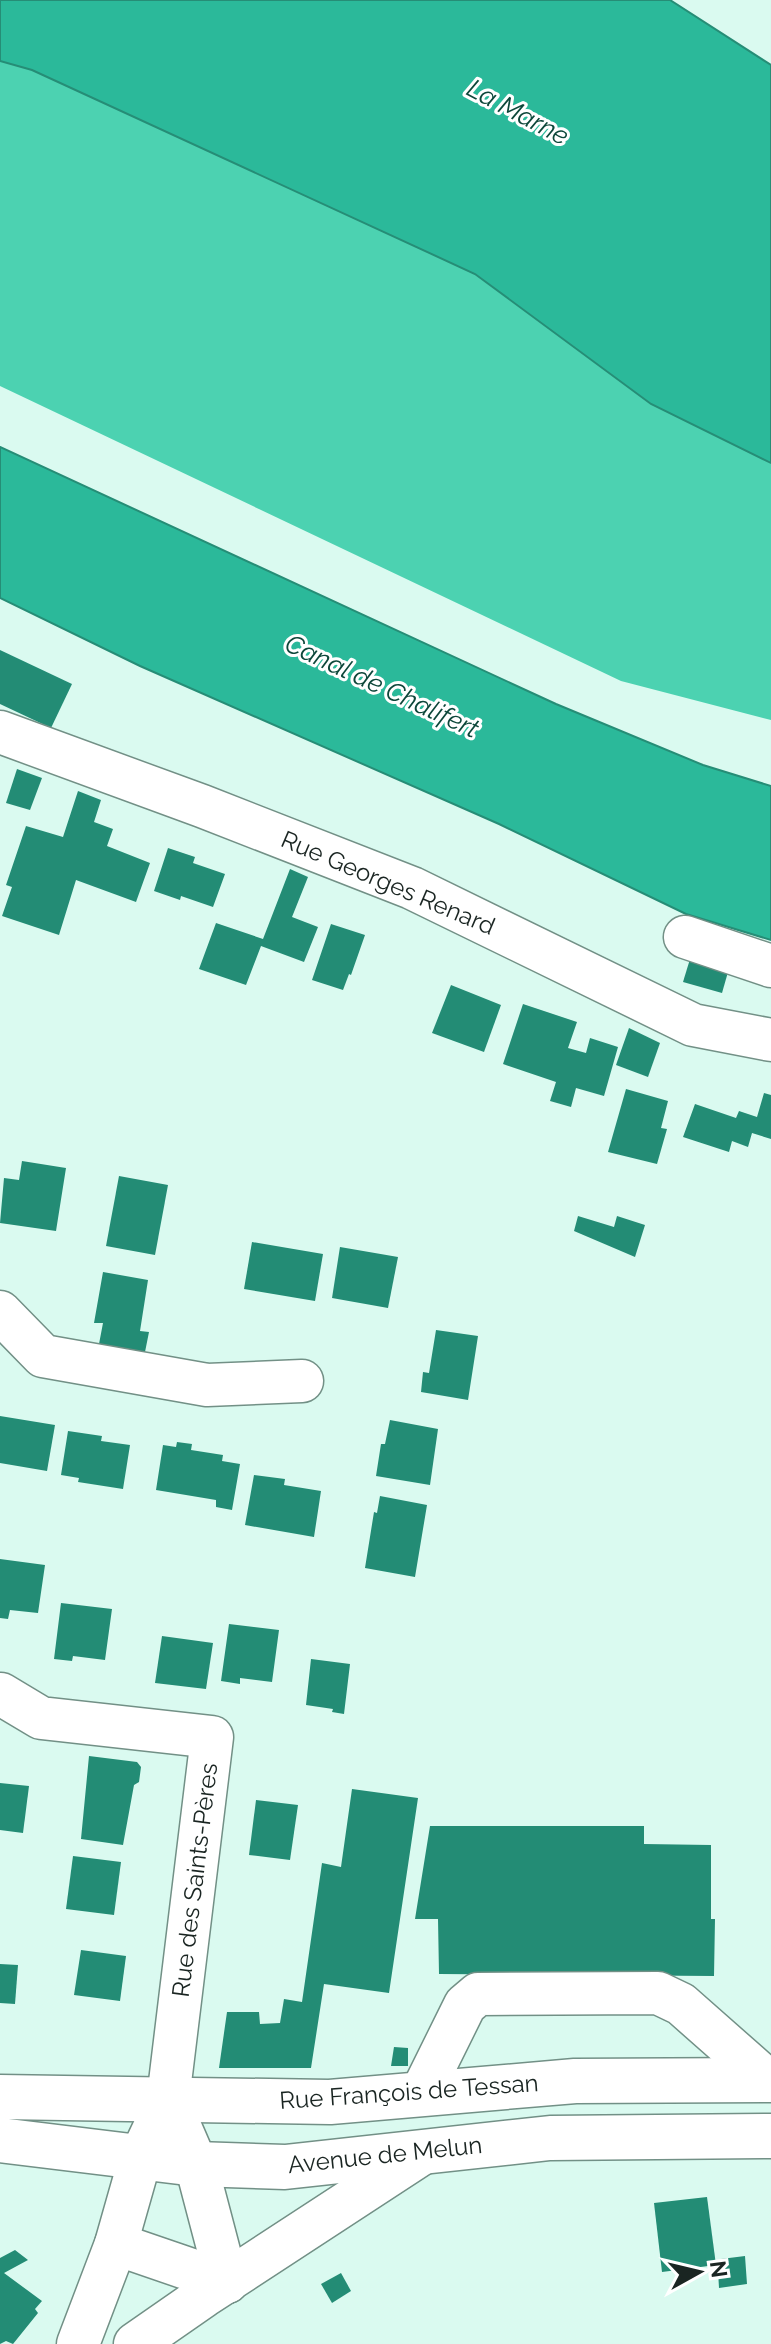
<svg xmlns="http://www.w3.org/2000/svg" width="771" height="2344" font-family="Raleway,sans-serif">
<style>
.forest{fill:#4cd2b1}
.water{fill:#2bb99a;stroke:#268d76;stroke-width:2}
.building{fill:#238c75}
.lines{fill:none;stroke-linecap:round;stroke-linejoin:round}
.minor-casing{stroke:#729086;stroke-width:45}
.major-casing{stroke:#729086;stroke-width:47}
.minor{stroke:#fff;stroke-width:42}
.major{stroke:#fff;stroke-width:44}
.labels{text-anchor:middle;stroke-width:6;stroke-linejoin:round;paint-order:stroke}
.street-label{font-size:24px;fill:#1a2522;stroke:#fff}
.water-label{font-size:26px;font-style:italic;fill:#0d473a;stroke:#fff}
</style>
<rect width="100%" height="100%" fill="#dafaf0"/>
<path class="forest" d="M0,61L32,70L475,274L651,404L771,463V720L621,681L0,386Z"/>
<g class="water">
<path d="M0,0H670L771,65V463L651,404L475,274L32,70L0,61Z"/>
<path d="M0,447L556,704L703,765L771,786V940L686,914L499,824L140,666L0,598Z"/>
</g>
<g class="building">
<path d="M0,650L72,684L51,728L0,704Z"/>
<path d="M17,769L42,778L30,810L6,803Z"/>
<path d="M78,791L101,800L94,822L113,829L107,846L150,863L136,902L76,880L59,935L2,916L12,887L6,885L26,826L63,837Z"/>
<path d="M168,848L195,857L193,863L225,874L213,907L181,896L180,900L154,891Z"/>
<path d="M290,869L308,877L292,917L318,927L304,962L261,946L246,985L199,969L216,923L263,939Z"/>
<path d="M331,924L365,935L351,975L349,974L343,990L312,980Z"/>
<path d="M690,959L728,972L722,993L683,982Z"/>
<path d="M451,985L501,1005L484,1052L432,1033Z"/>
<path d="M523,1004L577,1022L568,1048L586,1053L590,1038L618,1047L604,1096L576,1088L571,1107L550,1101L556,1082L503,1064Z"/>
<path d="M629,1028L660,1043L648,1077L616,1065Z"/>
<path d="M626,1089L668,1101L661,1128L667,1129L657,1164L608,1152Z"/>
<path d="M764,1093L771,1095V1139L752,1133L748,1147L732,1141L729,1152L683,1137L695,1104L736,1118L739,1111L757,1117Z"/>
<path d="M22,1161L66,1168L56,1231L0,1223L4,1178L19,1180Z"/>
<path d="M119,1176L168,1185L155,1255L106,1246Z"/>
<path d="M578,1216L614,1227L617,1216L645,1225L635,1257L574,1231Z"/>
<path d="M252,1242L323,1254L315,1301L244,1289Z"/>
<path d="M340,1247L398,1257L388,1308L332,1298Z"/>
<path d="M103,1272L148,1280L140,1331L149,1332L145,1352L99,1344L103,1323H94Z"/>
<path d="M436,1330L478,1336L468,1400L421,1392L423,1372L429,1373Z"/>
<path d="M0,1416L55,1425L47,1471L0,1463Z"/>
<path d="M390,1420L438,1429L430,1485L376,1476L381,1444H385Z"/>
<path d="M68,1431L102,1436L101,1441L130,1445L123,1489L78,1482L79,1478L61,1475Z"/>
<path d="M177,1442L192,1444L191,1450L223,1455L222,1461L240,1464L232,1510L216,1507V1500L156,1490L163,1445L176,1447Z"/>
<path d="M254,1475L285,1479L284,1485L321,1491L314,1537L245,1525Z"/>
<path d="M380,1496L427,1505L415,1577L365,1568L374,1512L377,1513Z"/>
<path d="M0,1559L45,1565L38,1613L10,1610L8,1619L0,1618Z"/>
<path d="M61,1603L112,1609L105,1660L73,1656L72,1661L54,1659Z"/>
<path d="M229,1624L279,1630L272,1682L240,1678V1684L221,1681Z"/>
<path d="M162,1636L213,1643L206,1689L155,1683Z"/>
<path d="M311,1659L350,1664L344,1714L332,1712L333,1709L306,1705Z"/>
<path d="M89,1756L137,1762L141,1767L139,1782L134,1785L123,1845L81,1839Z"/>
<path d="M0,1783L29,1786L23,1833L0,1830Z"/>
<path d="M352,1789L418,1798L389,1993L324,1984L311,2068H219L227,2012H259L260,2024L280,2023L284,1999L302,2002L322,1863L341,1867Z"/>
<path d="M256,1800L298,1805L290,1860L249,1855Z"/>
<path d="M430,1826H644V1844L711,1845V1919H715L714,1976L439,1974L438,1919H415Z"/>
<path d="M73,1856L121,1862L114,1915L66,1909Z"/>
<path d="M81,1950L126,1956L120,2001L74,1995Z"/>
<path d="M0,1964L18,1965L15,2004L0,2003Z"/>
<path d="M394,2047L408,2048V2066H391Z"/>
<path d="M707,2197L716,2265L662,2272L654,2203Z"/>
<path d="M15,2250L28,2260L4,2273L42,2301L35,2309L38,2313L13,2344L6,2341L0,2344V2258Z"/>
<path d="M745,2256L747,2284L719,2288L718,2271H722L721,2259Z"/>
<path d="M341,2273L351,2291L332,2303L321,2284Z"/>
</g>
<g class="lines">
<g class="minor-casing">
<g id="minor">
<path d="M0,732L202,806L412,888L693,1025L771,1040"/>
<path d="M685,937L771,966"/>
<path d="M0,1312L43,1356L207,1385L302,1381"/>
<path d="M1,1694L41,1718L212,1737L168,2099L141,2156L116,2244L78,2344"/>
<path d="M421,2094L465,2005L478,1994L658,1993L681,2004L767,2080"/>
<path d="M168,2099L196,2164L227,2282"/>
<path d="M116,2244L227,2282"/>
<path d="M135,2344L204,2296L423,2153"/>
</g>
</g>
<g class="major-casing">
<g id="major">
<path d="M0,2097L330,2102L575,2081L771,2080"/>
<path d="M0,2140L196,2164L285,2167L550,2138L771,2136"/>
</g>
</g>
<use href="#minor" class="minor"/>
<use href="#major" class="major"/>
</g>
<g class="labels">
<g class="street-label">
<text transform="translate(388 883) rotate(23)" y="8">Rue Georges Renard</text>
<text transform="translate(195 1880) rotate(-83)" y="8">Rue des Saints-Pères</text>
<text transform="translate(409 2092) rotate(-4)" y="8">Rue François de Tessan</text>
<text transform="translate(385 2155) rotate(-6)" y="8">Avenue de Melun</text>
</g>
<g class="water-label">
<text transform="translate(518 112) rotate(28)" y="9">La Marne</text>
<text transform="translate(382 686) rotate(25)" y="9">Canal de Chalifert</text>
</g>
</g>
<g transform="translate(699 2272) rotate(82)" stroke="#ffffff" stroke-width="6" paint-order="stroke">
<path d="M0-6L14 30L0 20L-14 30Z" fill="#1a2522"/>
<text y="-12" font-size="22" font-weight="bold" text-anchor="middle" fill="#1a2522">N</text>
</g>
</svg>
